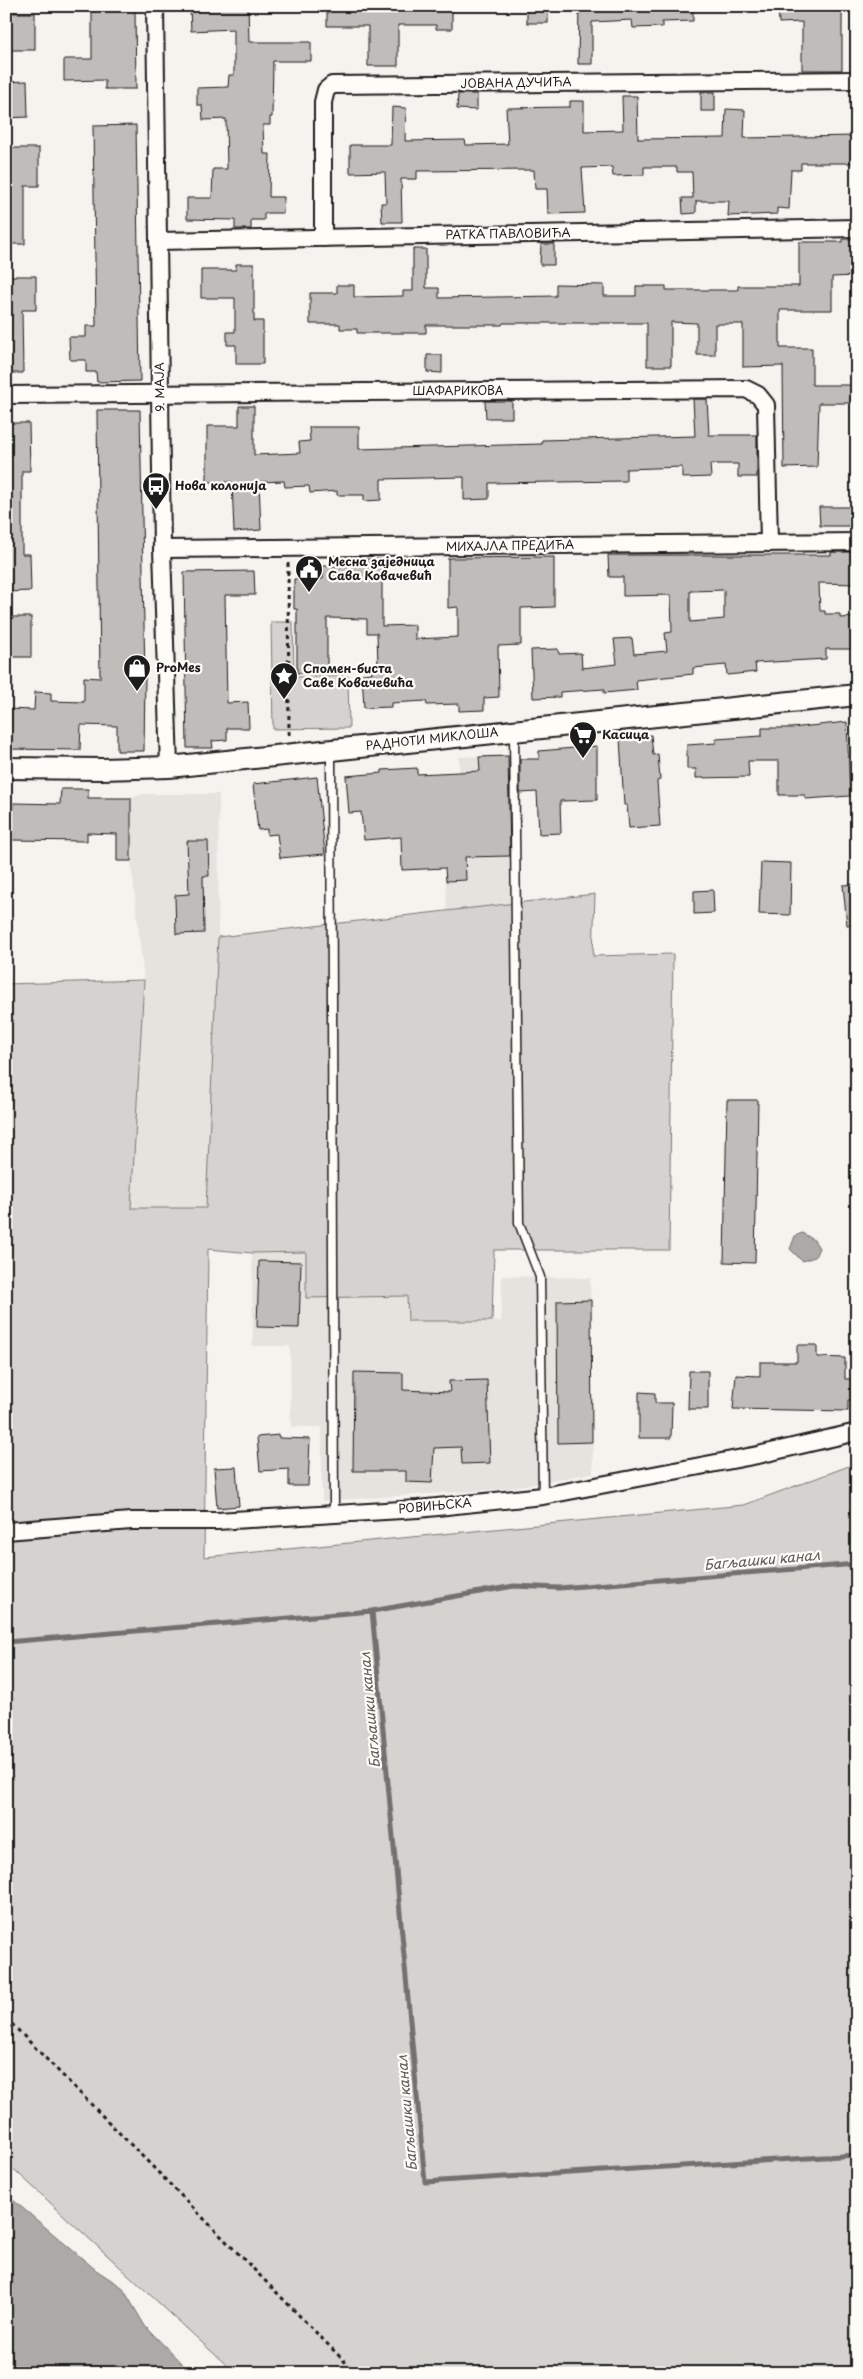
<svg xmlns="http://www.w3.org/2000/svg" width="863" height="2379" font-family="'Playpen Sans',sans-serif">
<style>
.built{fill:#e4e3de}
.green{fill:#d4d3cf;stroke:#787876}
.water{fill:#abaaa6;stroke:#72716f}
.lines{fill:none;stroke-linecap:round;stroke-linejoin:round}
.stream{stroke:#72716f;stroke-width:5}
.building{fill:#bebdba;stroke:#1c1c1c;fill-rule:evenodd}
.service-casing{stroke:#1c1c1c;stroke-width:11}
.minor-casing{stroke:#1c1c1c;stroke-width:20}
.tertiary-casing{stroke:#1c1c1c;stroke-width:24}
.path{stroke:#1c1c1c;stroke-width:3;stroke-dasharray:4 4;stroke-linecap:butt}
.service{stroke:#fdfcf7;stroke-width:8}
.minor{stroke:#fdfcf7;stroke-width:16}
.tertiary{stroke:#fdfcf7;stroke-width:20}
.labels{text-anchor:middle;stroke-width:4.5;stroke-linejoin:round;paint-order:stroke}
.street-label{font-size:12px;fill:#1c1c1c;stroke:#fdfcf7}
.poi-label{font-size:12px;font-weight:bold;fill:#1c1c1c;stroke:#fdfcf7;text-anchor:start}
.water-label{font-size:14px;font-style:italic;fill:#5c5c5a;stroke:#fdfcf7}
</style>
<rect width="100%" height="100%" fill="#f4f3ee"/>
<filter id="ink" filterUnits="userSpaceOnUse"><feTurbulence type="fractalNoise" baseFrequency=".02" numOctaves="2"/><feDisplacementMap in="SourceGraphic" scale="10" xChannelSelector="R" yChannelSelector="G"/><feConvolveMatrix kernelMatrix="1 2 1 2 8 2 1 2 1" color-interpolation-filters="sRGB"/></filter>
<g filter="url(#ink)">
<g class="built">
<path d="M509,755L515,910L447,913L443,813L461,811L459,757Z"/>
<path d="M144,794H219L218,937L206,1208H131L144,980L131,861V798Z"/>
<path d="M306,1252L407,1296L408,1321H501L502,1276L590,1278L593,1473L503,1489L322,1501V1427H291L290,1346H253L252,1253Z"/>
</g>
<g class="green">
<path d="M271,622H293L294,677L348,676L349,728L273,729Z"/>
<path d="M595,894L593,956L673,954L669,1250H494L492,1321H408L407,1296L306,1298V1252L252,1253L208,1249L204,1557L744,1505L857,1463V2373H235L6,2162V984L144,980L131,1208H206L218,937Z"/>
</g>
<g class="water">
<path d="M802,1233L814,1240L819,1248L815,1257L802,1261L790,1249L795,1236Z"/>
<path d="M6,2194L96,2270L122,2287L145,2326L191,2373H14L12,2364L6,2362Z"/>
</g>
<g class="lines">
<g class="stream">
<path d="M372,1611L425,2182L857,2155"/>
<path d="M6,1642L372,1611L514,1586L559,1588L857,1564"/>
</g>
</g>
<g class="building">
<path d="M190,6H248L249,42H311V61H273L272,117H270V125H263L264,154H270L269,197H284L283,213H264V220H251V229H235V220L187,219V198H212L213,169H227L226,119L203,120L202,105H197V88L228,87L229,75H234V29L191,31Z"/>
<path d="M327,6H452V29H436V25H398V66H368V26H327Z"/>
<rect x="527" y="6" width="21" height="17"/>
<path d="M579,6H693V21L662,22V27L633,28L632,20L592,22V64H578Z"/>
<path d="M778,6H842V70H802V22L779,23Z"/>
<path d="M135,10L136,89H105V80L64,81V59H92V11Z"/>
<rect x="6" y="13" width="29" height="37"/>
<path d="M27,81L28,117L6,118V82Z"/>
<rect x="701" y="92" width="14" height="19"/>
<path d="M458,94H477V110L457,109Z"/>
<path d="M622,96H637L638,139L725,138L726,109L745,110L744,138L857,136V163H801V170H791L789,209L777,208V214L728,216L729,201H696V213L683,214L682,198H693L692,172H677V167H644V175L613,176L612,167L582,168L585,213L548,214L547,189H535L534,170L417,171V179H401L402,222H382L381,203H386L385,172L350,173V145H391L392,107L406,108L405,141L465,140L466,145L508,144L506,108L570,107V101H584V131L623,130Z"/>
<path d="M136,125L140,381L97,382L96,372H86V360H70L69,337H86V326H96L93,126Z"/>
<path d="M6,148H39V186H25V244H6Z"/>
<path d="M843,239H857V276L832,277V310H780V348H812V385H857V403H819L817,467L784,468L783,366L743,367V324H715V355H697V323L671,322V366H647V323H503L502,325H426V333H357V329H340V324H310V293H337V285H354V297L403,296V291H413V249H426V288H439V298L556,296V284L604,285V296H636V286H666V290H738V286H799V242H843Z"/>
<path d="M541,244H554V265H540Z"/>
<path d="M236,264H254V321H263V364H236V345H227V332H235V298H201V270H236Z"/>
<path d="M6,276H36V310H22L23,373H6Z"/>
<path d="M427,355H442V373L427,372Z"/>
<path d="M693,399H707L709,435H757V477H738V464H710L711,477L682,478V467L626,469V481L489,483V499L464,500V477L381,479V500L364,501V495H337V491L310,493L309,486L285,487L284,481L259,482L261,530L234,532L232,482H207V426H239V406H254V455L300,453L299,442L310,441L309,427H359V449L542,444V440L695,436Z"/>
<path d="M485,401H512V418H486Z"/>
<path d="M97,410H140L145,678L144,751H117V726L81,725L80,750L6,749V709L34,710L35,692L51,693V701L84,702V677L100,678Z"/>
<path d="M6,423H29L30,471H22V554H30L31,591L6,592Z"/>
<path d="M819,507H857V526H820Z"/>
<path d="M831,552H857V584L819,583L820,611H825V614H840V618L857,617V649H826V659L755,663L756,672L727,675L726,665L693,668V674L636,680L637,690L604,693V689L560,692V697L533,698L531,650L558,649L559,654L581,653L582,668L617,664L614,639L632,638L634,654L667,651L665,633L672,632L671,595L623,596V577H609L608,555H831ZM724,590V619L690,622V591Z"/>
<path d="M554,557V607L521,608V645L498,646L499,697L484,698V710L459,711V704L427,705L426,701L391,703V707L364,708L362,674L372,673L371,666H378L377,633H367V619L327,618V673H297V609H294V579H323V566H355V559H382V626L415,625V639L458,637V607L448,608V558Z"/>
<path d="M254,571L255,595H225L227,703L248,702L249,728H227V740L212,741L213,748H187L184,572Z"/>
<rect x="6" y="617" width="25" height="40"/>
<path d="M847,722L850,796L805,799V795H779V761H748L749,777L696,778V769H687V745L716,743V739L762,736V728H791Z"/>
<path d="M651,735L653,755L658,754L660,780L657,781L660,826L629,828L627,805H624L620,738Z"/>
<path d="M597,746V800L560,801L561,833L539,834L537,792L520,793V759H539V751Z"/>
<path d="M508,756L510,856L465,857L466,880L446,881L445,868L402,870L401,837L364,840L361,812L349,813L346,776L382,773V770L417,768V774L480,771L479,757Z"/>
<path d="M317,777L325,854L280,858L277,834L267,835V829L258,830L253,784Z"/>
<path d="M61,789H88V798H131V861H117V834L87,833V841L12,840L13,803L60,804Z"/>
<path d="M187,841H208L209,876H203L204,933L176,934L175,895L189,894Z"/>
<path d="M761,862L791,863L790,915L759,914Z"/>
<path d="M857,884V925H847L843,885Z"/>
<path d="M713,890L714,913L694,914V891Z"/>
<path d="M727,1100H758L755,1263L724,1262Z"/>
<path d="M259,1261L301,1262L299,1328L257,1327Z"/>
<path d="M591,1300L592,1442L558,1443L557,1301Z"/>
<path d="M797,1345H817V1357L845,1358V1379H854V1400H848V1411L733,1409L736,1375L760,1376V1362H797Z"/>
<path d="M689,1371H708V1409H688Z"/>
<path d="M354,1372L403,1373V1390L450,1392L449,1381L487,1380L490,1463L462,1464L461,1447L434,1448L432,1483L406,1482V1471H353Z"/>
<path d="M639,1392L655,1393V1403H672L671,1438H639Z"/>
<path d="M279,1435V1438L310,1439L308,1486H289V1469L260,1471L257,1437Z"/>
<path d="M236,1467L239,1506L217,1508L214,1468Z"/>
</g>
<g class="lines">
<g class="service-casing">
<g id="service">
<path d="M514,732L519,1223L540,1277L543,1496"/>
<path d="M331,751L334,1514"/>
</g>
</g>
<g class="minor-casing">
<g id="minor">
<path d="M155,6L162,549L169,767"/>
<path d="M323,238V102L326,90L332,85L857,80"/>
<path d="M158,241L857,228"/>
<path d="M6,395L746,389L758,395L766,405L769,543"/>
<path d="M162,549L857,542"/>
<path d="M6,1531L131,1521H217L418,1509L543,1496L758,1455L857,1432"/>
</g>
</g>
<g class="tertiary-casing">
<path id="tertiary" d="M6,768L102,769L169,767L857,695"/>
</g>
<g class="path">
<path d="M288,563L289,737"/>
<path d="M6,2018L356,2373"/>
</g>
<use href="#service" class="service"/>
<use href="#minor" class="minor"/>
<use href="#tertiary" class="tertiary"/>
</g>
</g>
<defs>
<g id="bus-pin" transform="scale(1.4375)"><path d="M0 17L-7.5 6A9.5 9.5 0 1 1 7.5 6Z" fill="#1c1c1c" stroke="#fdfcf7"/><path d="M-5-6H5V4H4V6H2V4H-2V6H-4V4H-5ZM-3.5-4V0h7V-4ZM-3.5 1.2v1.5H-2V1.2ZM2 1.2v1.5H3.5V1.2Z" fill="#fff"/></g>
<g id="civic-pin" transform="scale(1.4375)"><path d="M0 17L-7.5 6A9.5 9.5 0 1 1 7.5 6Z" fill="#1c1c1c" stroke="#fdfcf7"/><path d="M-.6-6.5H3V-4.5H.6V-3L4-1V1h2V6H-6V1h2V-1L-.6-3ZM-1.2 2.5V6h2.4V2.5Z" fill="#fff"/></g>
<g id="shop-pin" transform="scale(1.4375)"><path d="M0 17L-7.5 6A9.5 9.5 0 1 1 7.5 6Z" fill="#1c1c1c" stroke="#fdfcf7"/><path d="M-5-2.5h2.3a2.7 3.5 0 0 1 5.4 0H5L5.5 6h-11ZM-1.5-2.5h3a1.5 2.3 0 0 0-3 0Z" fill="#fff"/></g>
<g id="sight-pin" transform="scale(1.4375)"><path d="M0 17L-7.5 6A9.5 9.5 0 1 1 7.5 6Z" fill="#1c1c1c" stroke="#fdfcf7"/><path d="M0-6L1.8-2.2L6-1.7L2.9 1.2L3.7 5.4L0 3.3L-3.7 5.4L-2.9 1.2L-6-1.7L-1.8-2.2Z" fill="#fff"/></g>
<g id="supermarket-pin" transform="scale(1.4375)"><path d="M0 17L-7.5 6A9.5 9.5 0 1 1 7.5 6Z" fill="#1c1c1c" stroke="#fdfcf7"/><path d="M-6-5.5h2.5l.6 2H6L4.5 2H-2.5L-4.4-4H-6ZM-1.5 3.2a1.3 1.3 0 1 0 .1 0ZM3 3.2a1.3 1.3 0 1 0 .1 0Z" fill="#fff"/></g>
</defs>
<g fill-rule="evenodd">
<use href="#bus-pin" x="156" y="486"/>
<use href="#civic-pin" x="309" y="569"/>
<use href="#shop-pin" x="137" y="668"/>
<use href="#sight-pin" x="284" y="676"/>
<use href="#supermarket-pin" x="583" y="735"/>
</g>
<g class="labels">
<g class="street-label">
<text transform="translate(516 83) rotate(-1)" y="4">ЈОВАНА ДУЧИЋА</text>
<text transform="translate(508 234) rotate(-1)" y="4">РАТКА ПАВЛОВИЋА</text>
<text transform="translate(160 387) rotate(-91)" y="4">9. МАЈА</text>
<text x="458" y="395">ШАФАРИКОВА</text>
<text transform="translate(510 546) rotate(-1)" y="4">МИХАЈЛА ПРЕДИЋА</text>
<text transform="translate(432 739) rotate(-6)" y="4">РАДНОТИ МИКЛОША</text>
<text transform="translate(435 1506) rotate(-5)" y="4">РОВИЊСКА</text>
</g>
<g class="poi-label">
<text x="175" y="490">Нова колонија</text>
<text x="328" y="566">Месна заједница<tspan x="328" dy="14">Сава Ковачевић</tspan></text>
<text x="156" y="672">ProMes</text>
<text x="303" y="673">Спомен-биста<tspan x="303" dy="14">Саве Ковачевића</tspan></text>
<text x="602" y="739">Касица</text>
</g>
<g class="water-label">
<text transform="translate(762 1560) rotate(-5)" y="5">Багљашки канал</text>
<text transform="translate(370 1710) rotate(-95)" y="5">Багљашки канал</text>
<text transform="translate(407 2113) rotate(-95)" y="5">Багљашки канал</text>
</g>
</g>
<rect width="863" height="2379" fill="none" stroke="#fdfcf7" stroke-width="25"/>
<rect x="12" y="12" width="838" height="2354" fill="none" stroke="#1c1c1c" stroke-width="2" filter="url(#ink)"/>
</svg>
